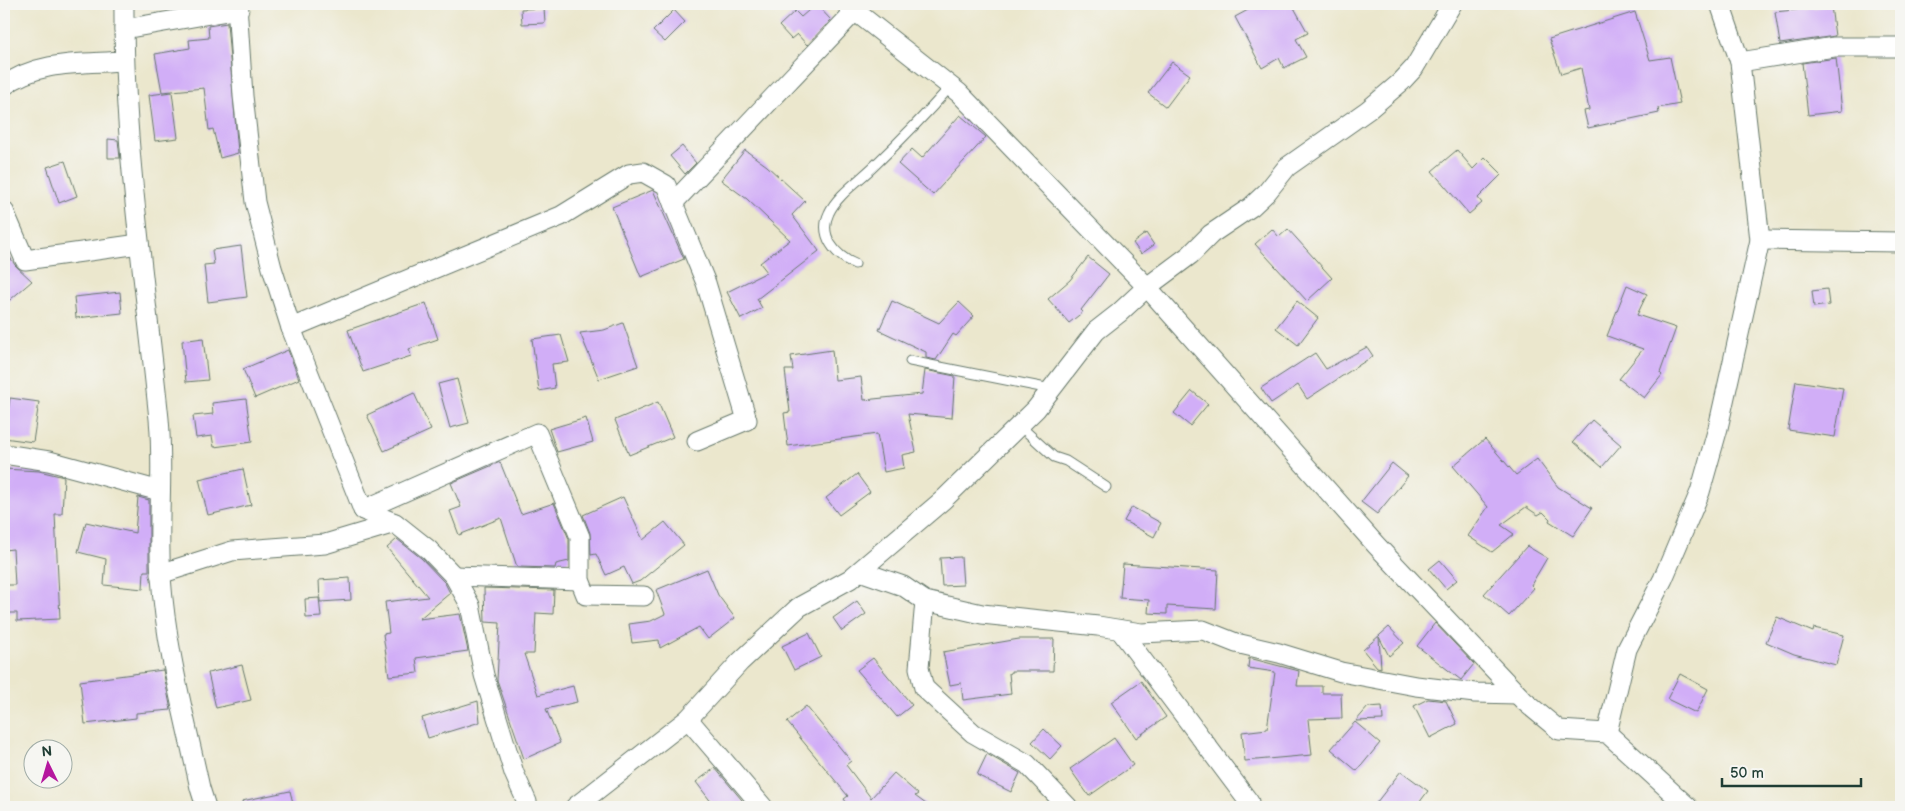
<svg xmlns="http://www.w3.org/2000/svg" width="1905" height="811" font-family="'Balsamiq Sans',sans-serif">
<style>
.building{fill:#d1aef7}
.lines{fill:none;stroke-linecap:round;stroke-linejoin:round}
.service-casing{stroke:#66786a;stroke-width:11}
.minor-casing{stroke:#66786a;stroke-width:21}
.service{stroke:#fff;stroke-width:9}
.minor{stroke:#fff;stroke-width:19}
</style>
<rect width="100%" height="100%" fill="#f6f6f2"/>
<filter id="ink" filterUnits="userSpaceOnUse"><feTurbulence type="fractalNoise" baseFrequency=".02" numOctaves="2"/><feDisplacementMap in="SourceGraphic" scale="10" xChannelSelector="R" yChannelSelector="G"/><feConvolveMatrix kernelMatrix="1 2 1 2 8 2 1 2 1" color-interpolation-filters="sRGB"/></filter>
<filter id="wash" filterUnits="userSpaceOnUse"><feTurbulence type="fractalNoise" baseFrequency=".0096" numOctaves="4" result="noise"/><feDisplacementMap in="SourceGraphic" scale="20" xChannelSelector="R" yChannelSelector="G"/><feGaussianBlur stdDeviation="1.12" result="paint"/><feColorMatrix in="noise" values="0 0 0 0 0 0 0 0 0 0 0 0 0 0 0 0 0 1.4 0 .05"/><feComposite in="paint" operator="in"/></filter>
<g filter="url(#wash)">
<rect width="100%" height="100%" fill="#ebe7cd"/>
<g id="blocks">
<g class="building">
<path d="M816,4L831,20L807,45L797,34L791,39L779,26L795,11L801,17Z"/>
<path d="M1259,4H1292L1308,33L1296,39L1306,57L1284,68L1279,58L1262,68L1235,17Z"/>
<path d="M1831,6L1835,36L1780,44L1775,12Z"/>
<path d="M544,8L545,23L522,24L521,9Z"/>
<path d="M674,10L685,22L665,42L653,31Z"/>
<path d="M1635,12L1650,60L1670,57L1680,104L1658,108L1659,113L1588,128L1584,111L1589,110L1581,68L1561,74L1549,39Z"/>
<path d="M227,23L238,153L220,158L213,129L209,130L204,88L162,92L155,54L190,48L189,40L209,38L208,26Z"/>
<path d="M1836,58L1842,111L1808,115L1802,63Z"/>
<path d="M1172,62L1190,75L1166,107L1148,93Z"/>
<path d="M172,92L178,138L155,141L149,95Z"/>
<path d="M960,115L986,137L933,195L898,164L912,149L922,158Z"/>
<path d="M108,139L118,140L120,158H108Z"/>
<path d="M682,146L696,163L685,174L670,156Z"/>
<path d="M745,150L767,166L805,201L792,215L819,251L757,299L762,308L741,319L727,292L767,272L760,263L790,240L747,199L721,180Z"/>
<path d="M1457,150L1473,169L1485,157L1502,174L1478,198L1482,203L1469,214L1432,171Z"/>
<path d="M65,161L77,196L59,203L47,167Z"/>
<path d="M653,190L684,259L641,277L612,207Z"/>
<path d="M1272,229L1279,237L1288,229L1332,278L1307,301L1255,244Z"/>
<path d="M1146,233L1154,245L1141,254L1133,243Z"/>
<path d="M241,246L247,297L208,302L204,265L214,264L212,250Z"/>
<path d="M4,248L15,265L32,281L4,305Z"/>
<path d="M1088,257L1109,274L1081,310L1083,312L1069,323L1048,299L1070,280Z"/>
<path d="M1627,285L1647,294L1637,315L1676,328L1660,373L1662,375L1644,398L1619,379L1643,349L1607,336Z"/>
<path d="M1827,289L1829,305L1814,307L1812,291Z"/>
<path d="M120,292L122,313L76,318L74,297Z"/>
<path d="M892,301L939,323L959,302L974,316L956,336L953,334L936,360L926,358V352L879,330Z"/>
<path d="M1297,301L1318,318L1298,345L1276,328Z"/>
<path d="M426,303L438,339L409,349L411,356L363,372L348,330Z"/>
<path d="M623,323L638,366L599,379L580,333L604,330Z"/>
<path d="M561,335L569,362L552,364L555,388L539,391L532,339Z"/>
<path d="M203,338L208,380L186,382L182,341Z"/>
<path d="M1367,347L1373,356L1307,399L1298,385L1271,403L1261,388L1315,353L1326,369Z"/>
<path d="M288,350L299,379L255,398L243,369Z"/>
<path d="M832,350L835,380L861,377L864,400L922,394L925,370L955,376L952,418L908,414L916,452L902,455L904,468L884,472L877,434L788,446L784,413L790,412L785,370H793L791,356Z"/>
<path d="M457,379L469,423L450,428L438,384Z"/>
<path d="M1796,381L1843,388L1835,437L1788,430Z"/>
<path d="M1192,391L1208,404L1190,426L1174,413Z"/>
<path d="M414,393L431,430L384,451L367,415Z"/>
<path d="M10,398L39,402L33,442L4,438Z"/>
<path d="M246,399L252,442L214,447L212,436L196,438L193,416L213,414L212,403Z"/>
<path d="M658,402L673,437L629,455L615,420Z"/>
<path d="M586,418L593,442L557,452L549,429Z"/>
<path d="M1592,420L1621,445L1602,467L1573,442Z"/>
<path d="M1485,439L1516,475L1537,459L1558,487L1592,508L1573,536L1549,521L1550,519L1543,512L1538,515L1526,507L1501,525L1514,534L1492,552L1468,536L1488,507L1453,466Z"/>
<path d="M500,462L521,514L554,503L569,539V561L556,564L555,568L517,567L501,518L459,535L450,511L461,507L451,483Z"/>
<path d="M1392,463L1408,476L1377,514L1361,502Z"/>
<path d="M4,469L39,471L64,477L62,514H55L60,619L17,621V613H4V585H15L13,549L4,550Z"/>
<path d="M243,469L251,505L208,515L199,479Z"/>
<path d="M857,474L870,492L839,515L826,498Z"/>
<path d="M138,497L149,500V571H144L143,589L104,585L106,559L78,552L86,522L135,533Z"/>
<path d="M623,497L643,540L665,522L684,545L640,581L632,584L624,567L606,575L596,554L591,555L590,533L583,515Z"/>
<path d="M1132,507L1161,523L1154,537L1124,521Z"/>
<path d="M397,539L421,558L445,583L450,593L419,619L460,614L468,651L416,658L418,673L389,676L383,634L389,633L385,602L428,597L387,548Z"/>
<path d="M1527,546L1547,558L1531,585L1534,588L1509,616L1484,594Z"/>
<path d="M961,557L963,585L942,586L940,558Z"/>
<path d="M1440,560L1457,580L1446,589L1429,569Z"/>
<path d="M1123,564L1218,570L1216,609L1167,606V614L1148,613L1149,600L1120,598Z"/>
<path d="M707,569L718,595L735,618L708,639L699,627L660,648L659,640L632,643L629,624L651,621L665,614L656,590Z"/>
<path d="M350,578L351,600L320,602L319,580Z"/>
<path d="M484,588L554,590L553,614L536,613L534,654H524L538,695L573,686L577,702L546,709L560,743L524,759L497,680L500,623L485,622Z"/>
<path d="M319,598L321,617L306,618L305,599Z"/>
<path d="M857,601L866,614L842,631L833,618Z"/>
<path d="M1777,617L1813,632L1814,628L1844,635L1836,665L1794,654L1766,642Z"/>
<path d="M1435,623L1474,664L1461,680L1417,646Z"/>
<path d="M1389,627L1404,643L1389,656L1379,637L1381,668L1377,667L1363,650Z"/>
<path d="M809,633L821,657L794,670L782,646Z"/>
<path d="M1019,639H1054L1053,671H1011V673H1009L1011,694L963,700L961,683L950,685L943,652Z"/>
<path d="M873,658L912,705L897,717L857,670Z"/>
<path d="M1249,658L1299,671L1297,686H1322V693H1341L1342,718L1308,719L1312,755L1245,761L1242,732L1267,729L1275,672L1248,668Z"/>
<path d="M242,665L251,700L216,708L208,673Z"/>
<path d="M163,670L171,710L136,713V718L85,724L80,681Z"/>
<path d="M1680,674L1708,689L1696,713L1667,699Z"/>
<path d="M1141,681L1166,717L1136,738L1111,702Z"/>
<path d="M1428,699L1446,701L1457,724L1430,738L1414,706Z"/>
<path d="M478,701L480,722L428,738L422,718Z"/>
<path d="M806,706L851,761L846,765L871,798L894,773L918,794L915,796L930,807H850L844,799L848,796L787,722Z"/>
<path d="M1382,706L1383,720L1356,721L1368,707Z"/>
<path d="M1355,722L1380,743L1357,771L1331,749Z"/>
<path d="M1044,729L1062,746L1050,759L1032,742Z"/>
<path d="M1114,738L1133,765L1089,796L1070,769Z"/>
<path d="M987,754L1020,773L1011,792L977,775Z"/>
<path d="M715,768L747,806L748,807H715L696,782Z"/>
<path d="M1401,771L1428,791L1416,807H1373Z"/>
<path d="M290,791L294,807H243L242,801Z"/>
</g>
</g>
</g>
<g filter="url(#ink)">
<use href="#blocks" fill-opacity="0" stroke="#66786a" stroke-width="1"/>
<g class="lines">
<g class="service-casing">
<g id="service">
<path d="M855,264C836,256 818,236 829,213C837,195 860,180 874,166C901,140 926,114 951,86"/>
<path d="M910,361L1051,389"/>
<path d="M1019,425L1054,457L1066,461L1106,487"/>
</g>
</g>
<g class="minor-casing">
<g id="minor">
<path d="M124,4C123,143 145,281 159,419C164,471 157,525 161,577C166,649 185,718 200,788L206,807"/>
<path d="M237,4L243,96L255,202L272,268L291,328L363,510L395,523L429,550L454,576L470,605L484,675L514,773L527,802L526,807"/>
<path d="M846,4L959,93L1147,287L1376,545L1524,701L1559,730L1607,733L1688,807"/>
<path d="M124,29L239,9"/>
<path d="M1740,62L1834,47H1901"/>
<path d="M4,86C38,60 83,64 123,61"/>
<path d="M673,203L854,12"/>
<path d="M4,211L25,260L139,244"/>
<path d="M1760,240L1901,242"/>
<path d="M291,328L561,216L629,174L643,172L666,185L673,203L706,283L747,420L697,441"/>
<path d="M4,454L49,461L160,491"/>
<path d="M363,510L537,433L580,537V580L586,595L644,596"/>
<path d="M860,571L903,586L925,601L982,614L1098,626L1141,633L1203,630L1236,643L1279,653L1341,672L1416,686L1475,693L1517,694"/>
<path d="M160,574L232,551L325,544L395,523"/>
<path d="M454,576L580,580"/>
<path d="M925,601L919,668L924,688L973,733L1027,764L1068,807"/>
<path d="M1120,630L1249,802"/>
<path d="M688,719L763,807"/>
<path d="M1607,733L1627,649L1663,579L1700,492L1718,428L1760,240L1740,62L1720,4"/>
<path d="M575,807L688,719L740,662L799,607L850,579L943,500L1036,409L1096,331L1119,313L1147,287L1190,255L1211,234L1251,207L1267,192L1287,167L1368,110L1401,82L1414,68L1452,4"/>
</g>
</g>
<use href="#service" class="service"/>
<use href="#minor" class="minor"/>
</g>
</g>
<rect width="1905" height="811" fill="none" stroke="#f6f6f2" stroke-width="20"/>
<g transform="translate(48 764) rotate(355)"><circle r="24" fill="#f6f6f2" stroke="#a0aca6"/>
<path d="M0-4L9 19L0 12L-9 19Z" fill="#b5179e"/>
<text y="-8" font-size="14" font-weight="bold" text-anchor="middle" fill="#1f3d34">N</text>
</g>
<path d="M1722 778v8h139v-8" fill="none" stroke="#1f3d34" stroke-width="2.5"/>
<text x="1730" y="778" font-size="15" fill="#1f3d34" stroke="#f6f6f2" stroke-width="4" paint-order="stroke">50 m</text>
</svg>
